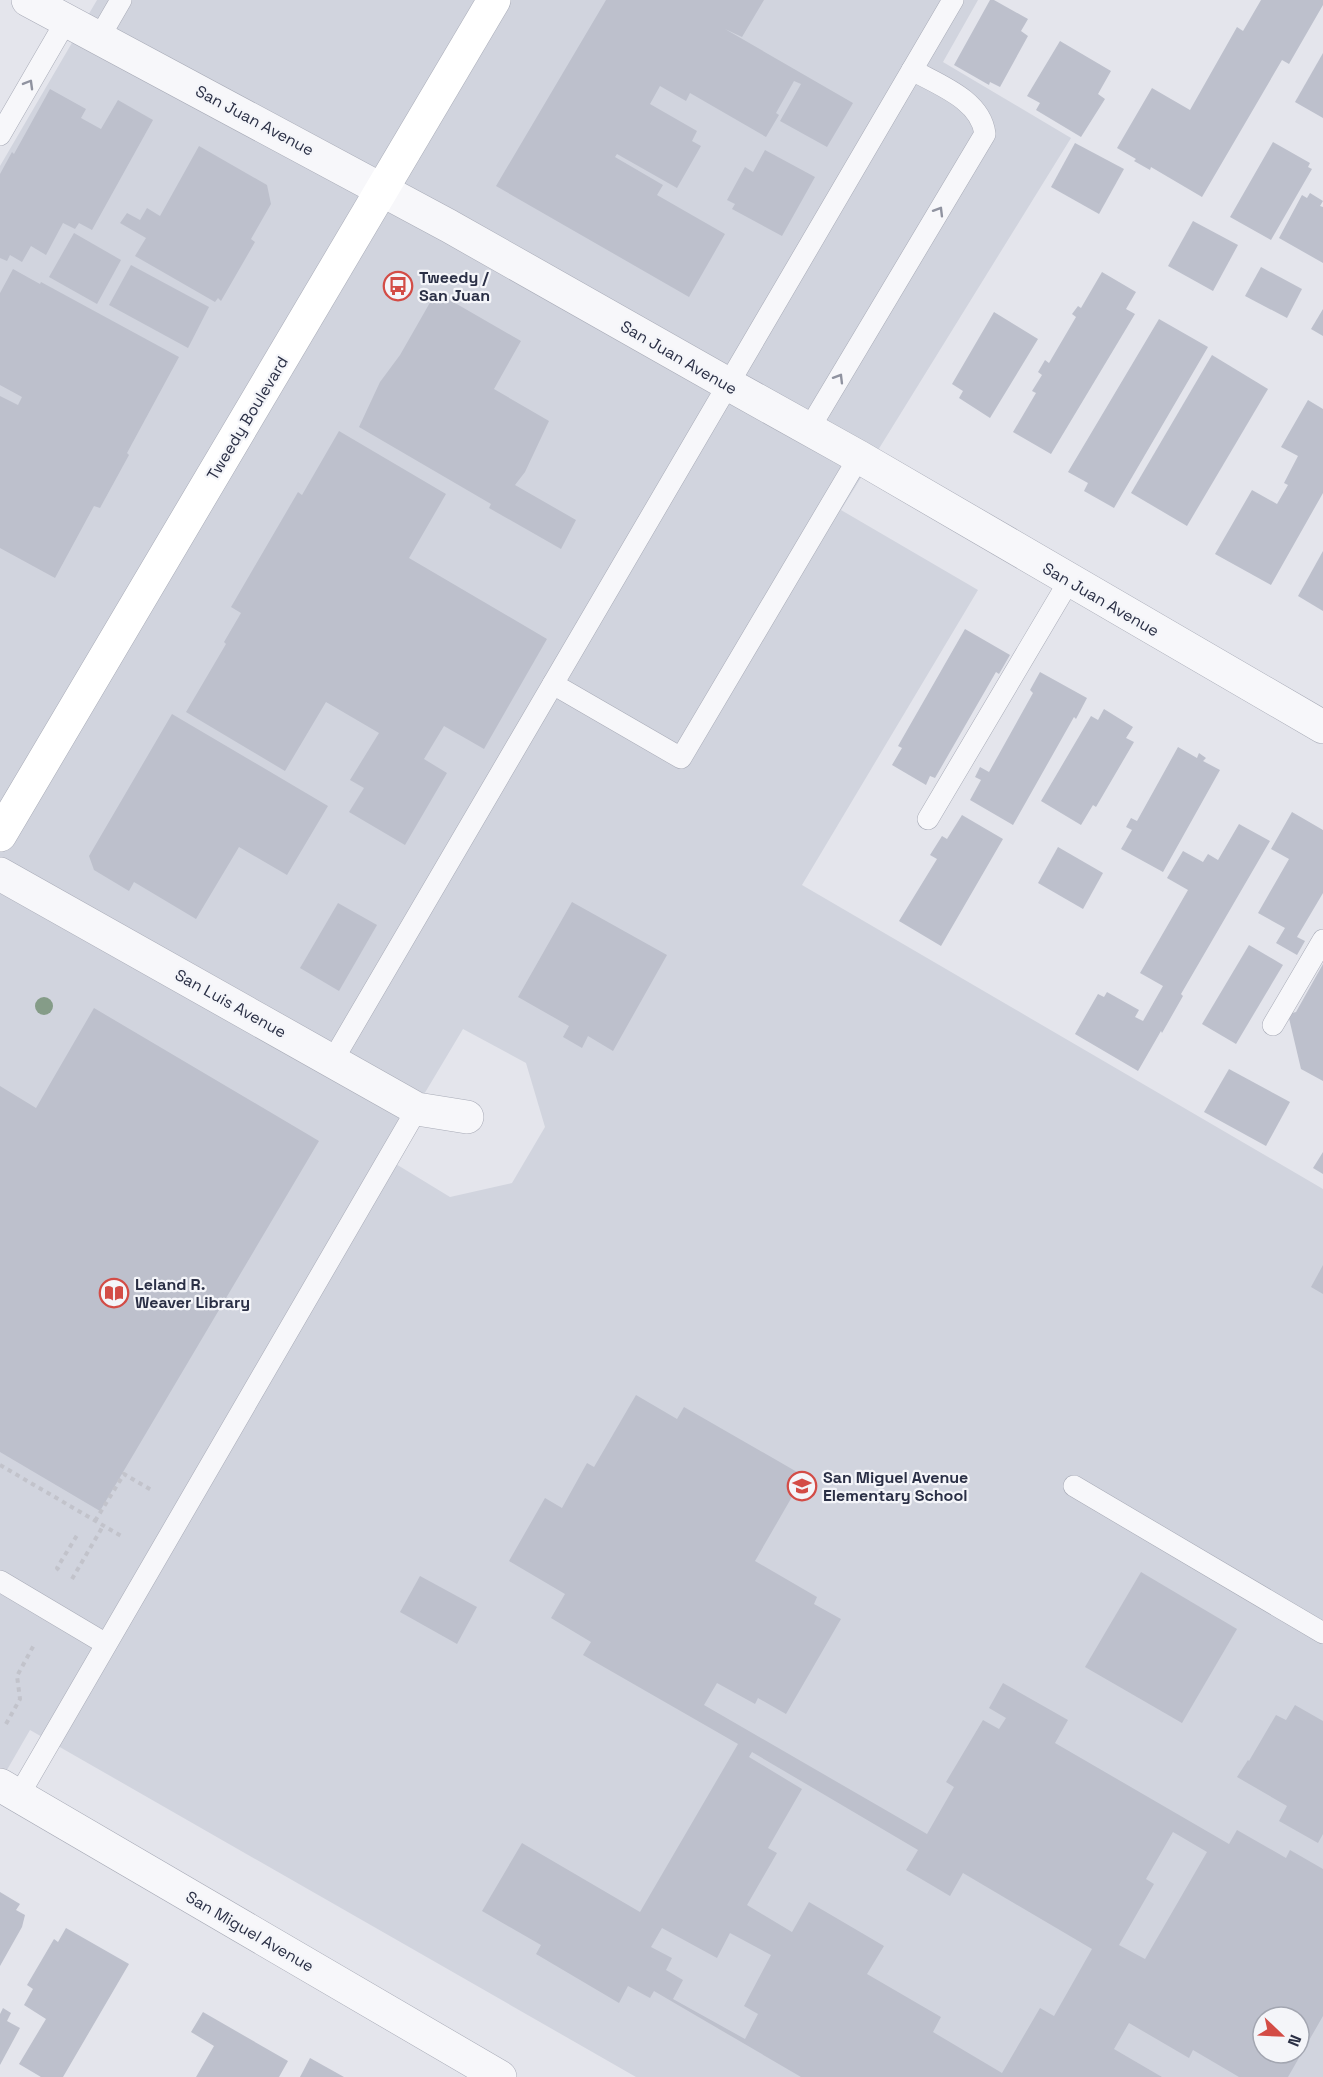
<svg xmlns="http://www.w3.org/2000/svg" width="1323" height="2077" font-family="'Space Grotesk',sans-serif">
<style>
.built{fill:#d1d4de;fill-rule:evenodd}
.building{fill:#bdc0cc;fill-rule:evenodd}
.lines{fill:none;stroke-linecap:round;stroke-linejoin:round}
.service-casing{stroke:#a8abb7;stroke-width:22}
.minor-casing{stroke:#a8abb7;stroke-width:34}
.secondary-casing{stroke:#a8abb7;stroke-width:34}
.path{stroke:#c2c3cb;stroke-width:4;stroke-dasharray:4.5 4.5;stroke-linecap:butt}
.service{stroke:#f7f7fa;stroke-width:21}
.minor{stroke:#f7f7fa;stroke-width:33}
.secondary{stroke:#fff;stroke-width:33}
.tree{fill:#859c88}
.oneway{stroke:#9093a0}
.labels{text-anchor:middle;stroke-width:4.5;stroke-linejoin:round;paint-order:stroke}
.street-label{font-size:16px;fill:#2a2f45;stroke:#f4f5f9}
.poi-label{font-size:16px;font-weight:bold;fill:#2a2f45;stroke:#f4f5f9;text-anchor:start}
</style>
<rect width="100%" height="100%" fill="#e4e5ec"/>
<path class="built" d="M97,0H978L943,62L1071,138L841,510L978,590L802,885L1323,1189V2077H636L30,1730L0,1782V166ZM463,1029L526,1063L545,1127L512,1183L450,1197L386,1158ZM1263,2017H1299V2053H1263Z"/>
<g class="building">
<path d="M606,0H764L742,37L725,29L853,103L827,147L780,121L801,84L794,81L776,113L779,115L766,137L690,93L686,101L660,86L650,104L697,131L692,141L701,146L677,188L617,154L615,157L663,185L657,195L725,234L689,297L496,186Z"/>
<path d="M990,0H994L1028,19L1021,31L1028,36L1000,87L990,82L989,85L954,65Z"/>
<path d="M1261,0H1323V5L1289,64L1282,60L1202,197L1151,167L1150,170L1134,161L1136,159L1117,148L1152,88L1190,110L1237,27L1243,31Z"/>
<path d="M1060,41L1111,71L1098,94L1105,99L1081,137L1036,110L1040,103L1027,96Z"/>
<path d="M1323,53V118L1295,102Z"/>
<path d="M50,89L86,109L81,118L101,129L118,100L153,120L92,230L79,223L75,229L63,223L46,255L31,246L22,262L10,255L7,261L0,258V174L12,152L14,154Z"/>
<path d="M1273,142L1310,163L1308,167L1312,169L1271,240L1230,217Z"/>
<path d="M1075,143L1124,169L1099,214L1051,187Z"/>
<path d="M199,146L267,185L271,204L251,239L255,242L221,301L218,298L215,302L135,256L146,238L120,223L127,213L140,220L147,208L160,216Z"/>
<path d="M765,150L815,177L782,236L732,209L735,204L727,200L745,167L753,172Z"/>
<path d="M1310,193L1323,201L1320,206L1323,207V263L1279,238L1302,195L1307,198Z"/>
<path d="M1193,221L1238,245L1213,291L1168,266Z"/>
<path d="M74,233L121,260L97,304L49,277Z"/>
<path d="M131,265L209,307L188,348L109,305Z"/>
<path d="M1261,267L1302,289L1287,318L1245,296Z"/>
<path d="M13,269L40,284L41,282L179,357L127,453L129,455L100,508L94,506L55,578L0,548V396L18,405L22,397L0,385V293Z"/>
<path d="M1102,272L1136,292L1126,309L1135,314L1051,454L1013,432L1036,393L1032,391L1042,375L1038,372L1045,360L1049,363L1076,317L1072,314L1078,306L1081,308Z"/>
<path d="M436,292L521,341L494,389L549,421L525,472L515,485L576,520L561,549L489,508L491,504L359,427L380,382L400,355Z"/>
<path d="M1323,309V336L1311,329Z"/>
<path d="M994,312L1038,339L990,418L959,398L963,391L952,384Z"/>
<path d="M1159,319L1208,347L1114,508L1084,491L1088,483L1068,472Z"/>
<path d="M1212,355L1268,389L1187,526L1131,493Z"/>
<path d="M1308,400L1323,409V493L1271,585L1215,554L1252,490L1277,504L1288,485L1284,483L1298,456L1281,447Z"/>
<path d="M339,431L446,494L409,558L547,639L484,749L444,726L424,759L447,773L405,845L349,812L364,788L350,780L379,733L326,702L285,771L186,712L226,644L224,642L241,613L231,607L298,492L302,495Z"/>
<path d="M1323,551V611L1298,596Z"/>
<path d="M965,629L1010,655L999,674L996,672L935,778L930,776L926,785L892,765L902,748L898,746Z"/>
<path d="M1040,672L1087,698L1076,719L1074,717L1013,825L970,800L981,780L975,777L980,767L989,772L1033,693L1030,690Z"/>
<path d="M1104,709L1133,727L1126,738L1134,742L1096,807L1093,805L1081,825L1041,801L1091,716L1098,720Z"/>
<path d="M172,714L328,806L287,875L239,847L196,919L134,882L129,891L94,870L89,856Z"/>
<path d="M1178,747L1197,758L1199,753L1206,758L1203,761L1220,770L1163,872L1121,849L1132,830L1126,827L1131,818L1137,821Z"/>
<path d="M1292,812L1323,830V893L1297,937L1305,941L1297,955L1276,943L1285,928L1258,913L1289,859L1271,849Z"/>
<path d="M962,815L1003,839L941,946L899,921L937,859L930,855L942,836L947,839Z"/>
<path d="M1239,824L1270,841L1181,994L1183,996L1162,1033L1161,1031L1138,1071L1075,1034L1098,994L1104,997L1107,992L1139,1010L1135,1017L1143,1021L1163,986L1140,973L1188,890L1167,878L1183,851L1203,862L1208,854L1218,860Z"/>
<path d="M1058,847L1103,873L1083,909L1038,883Z"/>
<path d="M572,902L667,955L613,1051L588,1036L582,1048L563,1037L569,1026L518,997Z"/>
<path d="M338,903L377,925L339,991L300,968Z"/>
<path d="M1249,945L1283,965L1236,1044L1202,1024Z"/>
<path d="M1323,964V1081L1301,1069L1288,1014L1296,1012Z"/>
<path d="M94,1008L319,1141L100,1511L0,1452V1086L36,1108Z"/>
<path d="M1229,1069L1290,1102L1266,1146L1204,1112Z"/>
<path d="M1323,1152V1174L1313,1168Z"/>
<path d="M1323,1265V1294L1311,1287Z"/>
<path d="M636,1395L677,1419L684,1407L804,1476L755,1561L817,1597L814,1604L841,1619L786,1714L758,1698L755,1704L717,1683L704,1705L927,1834L954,1787L946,1782L983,1720L999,1729L1006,1718L989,1708L1003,1683L1068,1720L1055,1743L1229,1844L1237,1830L1286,1858L1290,1850L1323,1869V2016L1288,2077H1239L1193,2050L1189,2058L1129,2023L1114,2049L1162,2077H801L654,1991L650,1998L628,1986L619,2003L536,1954L541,1945L482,1911L522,1843L640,1912L738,1744L583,1655L591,1642L551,1618L565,1594L509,1561L545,1498L562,1508L587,1463L594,1467ZM752,1752L918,1850L906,1870L950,1896L963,1873L1092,1949L1054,2016L1040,2008L1002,2073L933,2032L941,2017L867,1974L884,1946L809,1902L792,1932L747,1905L777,1853L768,1848L802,1789L749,1757ZM1173,1832L1207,1852L1145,1959L1119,1945L1154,1884L1146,1879ZM662,1928L717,1958L730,1933L771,1955L744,2006L758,2014L745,2039L673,1999L683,1980L666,1970L672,1958L651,1947ZM1263,2017H1299V2053H1263Z"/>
<path d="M1141,1572L1237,1629L1182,1723L1085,1667Z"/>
<path d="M420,1576L477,1607L457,1644L400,1612Z"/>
<path d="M1295,1705L1323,1721V1834L1318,1843L1279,1821L1287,1806L1237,1777L1248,1760L1249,1761L1276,1715L1286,1720Z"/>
<path d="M0,1892L20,1904L16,1910L25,1915L22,1927L0,1966Z"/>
<path d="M66,1928L129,1964L63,2077H41L19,2064L46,2019L24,2005L33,1989L27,1985L54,1939L58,1942Z"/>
<path d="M3,2008L11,2013L7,2021L20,2028L0,2065V2014Z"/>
<path d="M203,2012L288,2061L279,2077H196L214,2046L191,2032Z"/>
<path d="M310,2058L344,2077H300Z"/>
</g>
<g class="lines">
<g class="service-casing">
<g id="service">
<path d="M99,38L121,0"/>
<path d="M0,135L66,21"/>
<path d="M809,429L985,134C981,100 939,85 912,70"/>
<path d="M553,684L681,758L859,457"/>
<path d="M928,819L1069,581"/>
<path d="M1273,1025L1323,940"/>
<path d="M333,1060L953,0"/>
<path d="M1074,1486L1323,1633"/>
<path d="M0,1581L106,1644"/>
<path d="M19,1795L417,1109"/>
</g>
</g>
<g class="minor-casing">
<g id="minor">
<path d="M28,0L449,226L728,384L859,457L1323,727"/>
<path d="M0,874L417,1109L467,1117"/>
<path d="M0,1785L500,2077"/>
</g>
</g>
<g class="secondary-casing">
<path id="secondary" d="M0,835L494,0"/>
</g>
<g class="path">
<path d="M0,1465L123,1537"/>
<path d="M95,1521L124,1474L153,1491"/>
<path d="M59,1570L57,1568L79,1532"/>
<path d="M72,1579L103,1526"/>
<path d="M6,1724L20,1699L17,1676L35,1643"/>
</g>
<use href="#service" class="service"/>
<use href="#minor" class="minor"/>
<use href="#secondary" class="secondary"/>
</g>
<circle class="tree" cx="44" cy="1006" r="9"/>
<defs><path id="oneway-chevron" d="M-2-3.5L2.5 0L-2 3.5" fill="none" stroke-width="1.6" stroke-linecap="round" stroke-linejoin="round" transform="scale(1.5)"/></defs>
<g class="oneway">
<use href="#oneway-chevron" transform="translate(29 84) rotate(-60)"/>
<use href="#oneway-chevron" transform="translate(939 211) rotate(-59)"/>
<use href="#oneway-chevron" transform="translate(839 378) rotate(-59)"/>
</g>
<defs>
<g id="bus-ring" transform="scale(1.5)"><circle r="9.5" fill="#f4f5f9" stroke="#d34c46" stroke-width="1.5"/><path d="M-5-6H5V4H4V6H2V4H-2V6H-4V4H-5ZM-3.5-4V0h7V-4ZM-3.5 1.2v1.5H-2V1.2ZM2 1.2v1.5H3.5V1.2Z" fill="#d34c46"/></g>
<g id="library-ring" transform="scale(1.5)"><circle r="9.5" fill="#f4f5f9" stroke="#d34c46" stroke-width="1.5"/><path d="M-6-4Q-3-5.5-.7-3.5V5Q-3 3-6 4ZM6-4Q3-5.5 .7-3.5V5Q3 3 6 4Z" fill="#d34c46"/></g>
<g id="school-ring" transform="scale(1.5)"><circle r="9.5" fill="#f4f5f9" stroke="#d34c46" stroke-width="1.5"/><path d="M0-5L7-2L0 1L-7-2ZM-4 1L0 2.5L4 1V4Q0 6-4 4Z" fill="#d34c46"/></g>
</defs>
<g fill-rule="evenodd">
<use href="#bus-ring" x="398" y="286"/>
<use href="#library-ring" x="114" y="1293"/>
<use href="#school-ring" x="802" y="1486"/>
</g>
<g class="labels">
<g class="street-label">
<text transform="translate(255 120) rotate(28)" y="6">San Juan Avenue</text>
<text transform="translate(679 357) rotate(30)" y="6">San Juan Avenue</text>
<text transform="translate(247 418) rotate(-59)" y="6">Tweedy Boulevard</text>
<text transform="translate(1101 599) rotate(30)" y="6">San Juan Avenue</text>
<text transform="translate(231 1003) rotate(29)" y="6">San Luis Avenue</text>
<text transform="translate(250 1931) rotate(30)" y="6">San Miguel Avenue</text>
</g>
<g class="poi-label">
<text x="419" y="283">Tweedy /<tspan x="419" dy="18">San Juan</tspan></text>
<text x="135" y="1290">Leland R.<tspan x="135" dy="18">Weaver Library</tspan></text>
<text x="823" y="1483">San Miguel Avenue<tspan x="823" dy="18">Elementary School</tspan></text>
</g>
</g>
<g transform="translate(1281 2035) rotate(113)"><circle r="28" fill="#f4f5f9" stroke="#a3a6b1" stroke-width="1.5"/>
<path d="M0-4.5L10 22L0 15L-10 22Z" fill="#d34c46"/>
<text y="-9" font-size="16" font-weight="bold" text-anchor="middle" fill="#2a2f45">N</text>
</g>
</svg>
